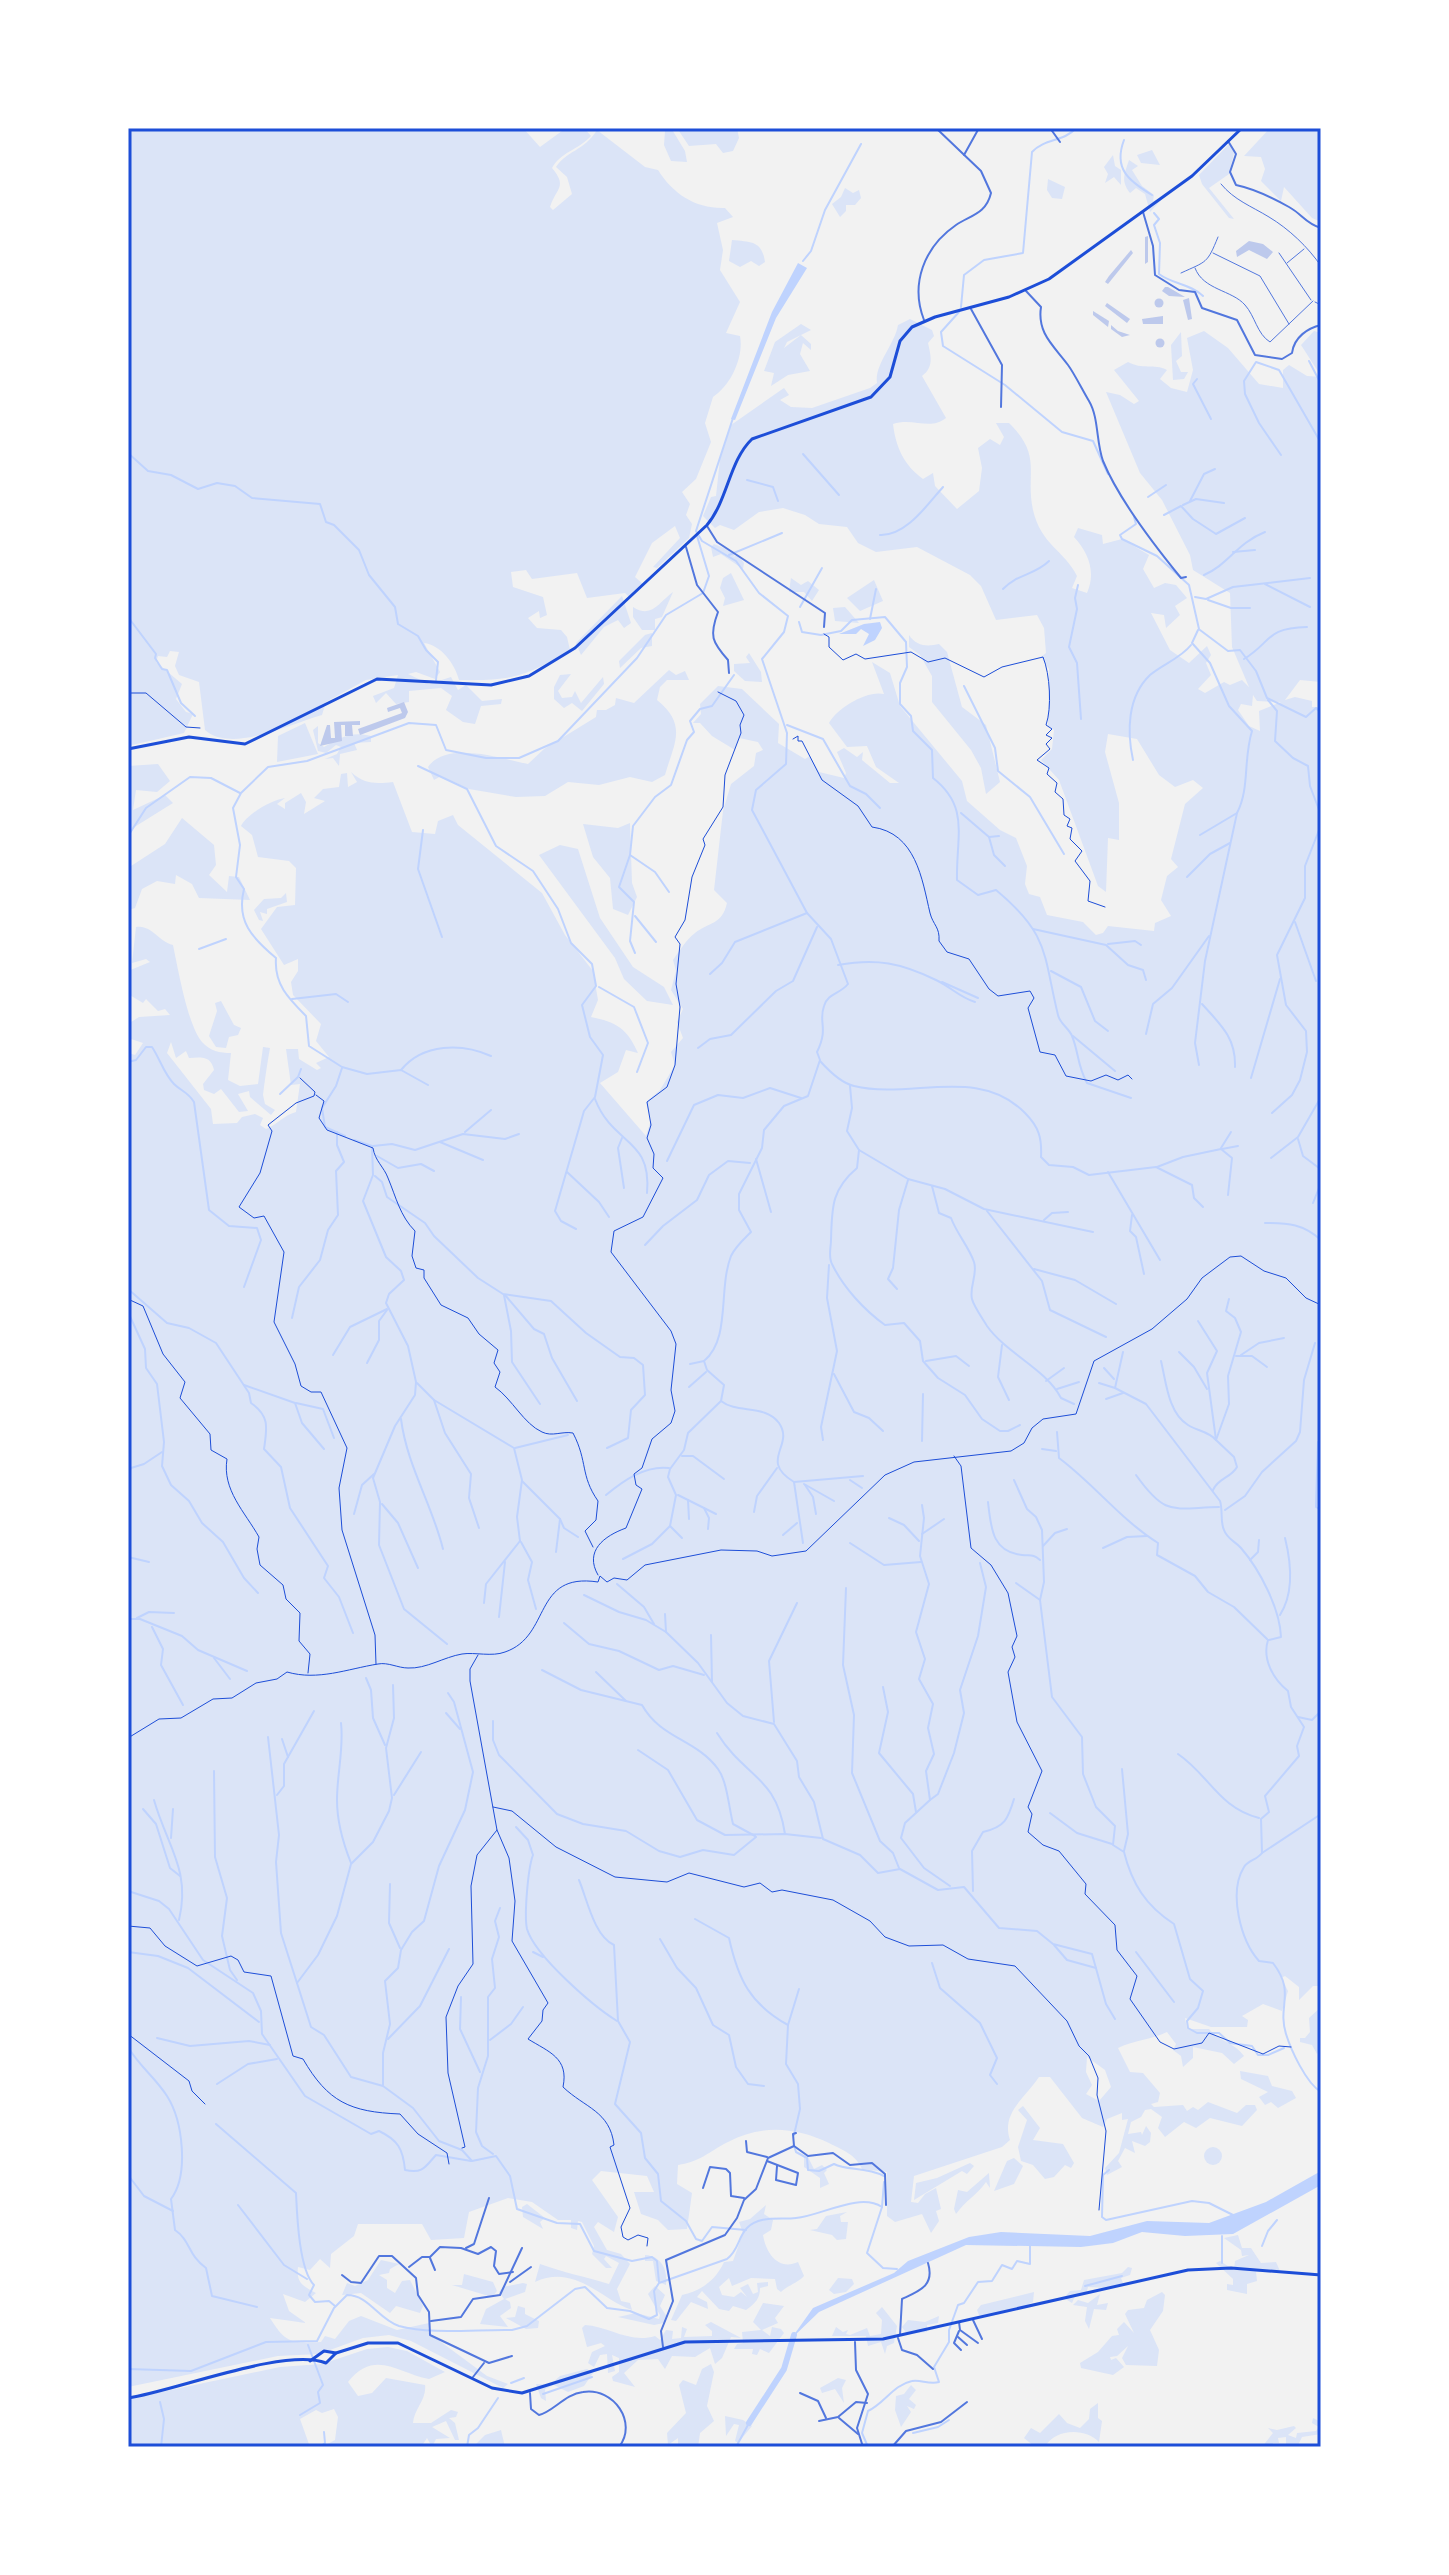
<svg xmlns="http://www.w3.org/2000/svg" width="1449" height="2575" font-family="'Zilla Slab',serif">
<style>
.green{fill:#dbe4f7;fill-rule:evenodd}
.water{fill:#bfd3fe}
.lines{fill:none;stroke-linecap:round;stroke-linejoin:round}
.stream{stroke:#bfd3fe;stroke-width:2}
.river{stroke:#bfd3fe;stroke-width:6}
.building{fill:#bdc9ec}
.path{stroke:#1d4ed8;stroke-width:1}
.service{stroke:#5277de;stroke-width:1}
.minor{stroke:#5277de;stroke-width:2}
.secondary{stroke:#1d4ed8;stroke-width:3}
.neatline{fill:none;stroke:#1d4ed8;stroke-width:3}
</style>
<rect width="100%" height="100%" fill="#f2f2f2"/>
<g class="green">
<path d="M128,128H523L540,147L566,128H584L591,136C578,150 561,152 552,168C568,187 556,188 550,207L553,210L572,194L567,177L556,167C566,151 584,151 597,130L645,167L658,170C673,194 696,209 725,208L733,217L717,223L723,250L720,270L740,302L726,333L740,336C744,357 731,385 713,397L705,423L711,442L696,479L682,492L690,504L686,515L692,524L689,538L657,568L653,567L680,538L675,526L652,543L635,577L643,584L629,597L625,593L587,598L577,573L532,579L526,570L511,572L513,587L543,597L547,615L540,618L539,611L528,618L537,628L561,630L567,637L570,650C525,677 512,681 459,680C455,664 441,645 424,643L440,672L435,679L416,672L408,674L429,684L451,677L458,690L466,685L482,701L502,699L501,704L481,706L475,724L463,722L446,710L452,696L441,688L409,691V702L396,704L386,693L376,703L373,696L394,688L398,675L366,680L326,702L322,715C292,723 232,754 205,730L199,682L179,675L175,666L179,652L170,651L167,657L158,656L156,662L182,684L176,699L186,712L193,714L184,733L128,746Z"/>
<path d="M658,128H671L685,151L687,162L671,161L664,145L665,131Z"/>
<path d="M677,128H737L739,138L733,151L723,153L716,144L689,146Z"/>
<path d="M1270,128H1321V222L1312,218L1284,187L1281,201L1261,181L1265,169L1261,157L1244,156Z"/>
<path d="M1229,144L1234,153L1229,174L1209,188L1234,219L1229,218L1202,184L1199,175Z"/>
<path d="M1152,150L1160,165L1141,163L1137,155Z"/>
<path d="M1113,155L1115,166L1121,170V185L1114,177L1105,183L1108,174L1104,167Z"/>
<path d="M1129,160L1138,166L1132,170L1142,186L1154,195L1153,201L1163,198L1150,212L1145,194L1136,188L1130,193C1120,180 1125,173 1129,160Z"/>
<path d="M1048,179L1065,187L1062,199L1052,198L1047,190Z"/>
<path d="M845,188L853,193L859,190L861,198L855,205H846V211L840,217L832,204L841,197Z"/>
<path d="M732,240C752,242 762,241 765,262L759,266L751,261L740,267L729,261Z"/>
<path d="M910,319L932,330L934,336L928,343C931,356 934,367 922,376L946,418C930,431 913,417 893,424C896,448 904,465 923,479L933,473L935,486L957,509L979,491L982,468L978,448L990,439L1000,445L1004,437L996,423H1009C1043,456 1025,473 1033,510C1041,545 1065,551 1077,576L1072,588L1087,593C1096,573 1089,553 1074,537L1078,528L1102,535L1103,544L1122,539L1149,555L1143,569L1154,588L1165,583L1176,585L1187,598L1175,606L1180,615L1166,628L1164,615L1151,613L1170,650L1189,663L1207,646L1211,655L1206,663L1211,675L1198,689L1205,693L1224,682L1230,685L1242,680L1249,687L1232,647L1230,593L1193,570L1190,555L1162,500L1140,473L1106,392L1120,395L1134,404L1139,401L1114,370L1128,362C1142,370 1154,363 1167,370L1160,379L1171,388L1187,392L1193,370L1187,338L1204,331L1228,348L1259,384L1283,388V370L1289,365L1307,376L1321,377V682L1300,680L1285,700L1295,697L1312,701V707H1321V1986H1313L1299,2000V1987L1285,1976L1281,1978L1288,1991L1282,2011L1263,2004L1242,2016L1248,2020L1247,2027H1211L1185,2018L1187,2029H1209C1220,2042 1234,2042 1244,2056L1234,2064L1222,2053L1193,2047V2058L1183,2067L1181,2056L1173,2050L1176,2044L1167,2032C1150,2040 1135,2040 1118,2048L1130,2072L1143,2073L1160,2093L1158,2102L1151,2104L1154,2107L1183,2105L1187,2111L1193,2107L1198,2110L1208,2102L1237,2113L1246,2105H1255L1257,2110L1242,2126L1210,2118L1196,2128L1184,2122L1165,2137L1158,2128L1162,2117L1151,2109L1145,2110L1141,2117L1131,2122L1128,2134L1141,2132L1142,2135L1146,2126L1151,2133L1150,2142L1145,2146L1132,2141L1135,2153L1125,2148L1118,2161L1122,2167L1107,2175L1105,2168L1119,2153L1128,2119L1122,2120V2113L1107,2119L1103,2127L1082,2118L1050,2077H1039C1024,2099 1001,2113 1010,2140L1002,2147L914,2176L911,2202L918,2203L925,2194L936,2188L941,2209L936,2211L939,2221L931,2233L922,2214L895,2222L887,2216V2172L862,2169C855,2154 844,2151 829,2143C796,2127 761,2124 728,2142C708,2152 700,2162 678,2165L677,2184L692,2193L687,2229L668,2230L658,2220L641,2214L634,2192H654L647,2176L601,2171L592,2180L618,2217L614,2232L598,2222L594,2227L607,2250L621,2254L630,2264L617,2289L621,2301L630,2303L632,2310C603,2301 575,2263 535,2282L540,2264C565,2273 583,2276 609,2284L619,2263L606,2256L604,2259L612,2268H606L592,2254L594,2246L582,2222L578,2221L577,2230L571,2228V2220H558L532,2202L508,2198L469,2212L464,2238L431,2240L422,2224H358L354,2236L331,2254L330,2268L320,2259L310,2270L298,2267C296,2283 303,2286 316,2293L305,2302L283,2294L289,2311L306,2323L270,2318C286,2344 292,2343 321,2342L325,2336L335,2339L349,2321L361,2316L397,2330L429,2323L428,2332L433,2336L487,2376L508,2384L503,2388L411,2341L389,2335L363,2338L319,2354L278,2356L128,2387V1053L135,1055L143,1043L128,1038V1024L139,1017L170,1015L165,1009L158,1011L146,999L143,1003L128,994V971L150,962L146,959L132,963L136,927C151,924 158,941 173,945C178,969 188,1026 202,1042C210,1051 220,1053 231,1053L228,1080L240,1086L258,1084L263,1047L270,1048C267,1065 265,1079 263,1095L265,1104L275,1110L271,1115L250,1097L249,1091L238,1094L248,1111L239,1112L221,1089L214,1094L204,1090L203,1084L214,1070C211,1056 202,1057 189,1058L186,1051L176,1058L171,1042L167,1053L211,1109L213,1124L237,1123L242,1117L255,1114L263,1118L260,1125L266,1129C278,1124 284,1115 296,1112L300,1084L291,1085L286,1049H298L299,1059L317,1070L321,1068L316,1063L329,1057L316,1041L321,1024L293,995L291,982L298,971V959L284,965L261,929L277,907L295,905L296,868L289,861L258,857L252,835L241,826C246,815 271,800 285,798L277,804L285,809V803L301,793L306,802L304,814L325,801L314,798L323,789L339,787L341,774L347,773L348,787L357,782L351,772C364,784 375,784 393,782L412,832L435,834L438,821L453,815L458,825L542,893L565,935L593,971L598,1000L591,1017C616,1022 627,1028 638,1053L626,1050L618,1072L600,1083L646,1136L651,1120L646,1102L660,1090L675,1065L671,1052L683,1038L677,1022L683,1009L671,990L676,971L673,960C680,950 686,940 695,933C709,922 722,925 727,903L714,890L723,811L731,784L754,766L756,753L763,750L758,742L739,738L735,750L712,736L700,723H693L701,714L700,704L718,686L742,689L779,724L778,743L805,759L810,756L819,772L844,778L846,773L837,752L844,748L857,757L863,752L862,760L890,783H899L876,767L867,746L847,747L829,723C837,708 867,690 884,694L872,662L890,673L900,706L962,781L967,801L1000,830L1016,838L1027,866L1025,884L1029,894L1040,897L1047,915L1083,922L1096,935L1103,933L1108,926L1154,931L1155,923L1171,916L1161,900L1167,876L1178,867L1171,859L1185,804L1203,788L1193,780L1175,787L1159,775L1137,739L1108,734L1105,752L1119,803V840L1108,838L1106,892L1098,886L1059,780L1041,760L1052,749L1054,730L1048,726L1049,669L1041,657L1046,653L1044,628L1037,615L996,620L981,586L970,575L917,547L876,552L858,543L847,527L819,524L805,515L783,508L759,512L734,530L720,525L715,528L703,516L711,497L716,496L720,459L731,425L784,388L789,395L780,400L791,407L812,408L870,388L877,383C874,365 895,344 898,325ZM1253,695L1257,701L1281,702L1259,711L1260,731L1249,726L1238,710L1241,704L1252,706ZM1087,2057L1105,2070L1111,2087L1099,2101L1086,2094L1092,2085L1086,2072Z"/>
<path d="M801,324L811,330L787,342L784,348L801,335L811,344V350L803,343L800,354L810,371L788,375L771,386L774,373L764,371L775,342Z"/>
<path d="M1314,331L1321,333V376L1301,345Z"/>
<path d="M1181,332L1182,356L1176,361L1181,372H1188L1184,379L1173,380L1171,345Z"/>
<path d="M714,544L736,553L733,557L738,555L744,563L743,569L721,554L713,557L711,547Z"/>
<path d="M731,573L744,600L723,606L725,598L720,588L723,578Z"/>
<path d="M791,578L801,585L808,581L819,590L812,601L804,592H789Z"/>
<path d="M874,580L883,601L860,611L847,598Z"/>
<path d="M673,592L662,617L655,619V630H642L633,617V607C652,619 659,602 673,592Z"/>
<path d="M622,596L631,623L624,628L618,620L604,627L581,655L576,643Z"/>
<path d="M845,607L859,623L835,621L833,608Z"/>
<path d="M652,633V646L641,648L620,668L619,661L645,635Z"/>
<path d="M909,635C916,646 927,647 939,644L947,652L962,707L986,725L1000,782L986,794L981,768L971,750L932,702V676L920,655L909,647Z"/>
<path d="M749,653L761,672L762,682L745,681L734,671V664L750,663L746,657Z"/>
<path d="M669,670L676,675L685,671L689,680H667L660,687L657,700C688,725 674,743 665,775L652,782L630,777L599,785L568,782L545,796L516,797L469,789L441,776L434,780L428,767C447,740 502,759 528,764L544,749L596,717L597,710H606L615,705L616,698L634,703Z"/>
<path d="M571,674L558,691L562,698L572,697L575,691L581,703L603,677L604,684L582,711L572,703L564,708L554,699V687L560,675Z"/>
<path d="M305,723L318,754L277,762L278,736Z"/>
<path d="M318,726V743L324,747C340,738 351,731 371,736V742L354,743L357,750L340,754L339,766L333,758L325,759L337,754L341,747L336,745L326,753L318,751L313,730Z"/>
<path d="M158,764L170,781L157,792L136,790L133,810L165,795L173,803L128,831V766Z"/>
<path d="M182,818L214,845L216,865L209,875L227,892L229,876L239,877L250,900L199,898L192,884L176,875L175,884L157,881L142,889L135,908L128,910V868L165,844Z"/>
<path d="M630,823L632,883L637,897L628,915L613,909L610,878L593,857L583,824L618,828Z"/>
<path d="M560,845L578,849L600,918L633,967L664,987L673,1005L647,1001L624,979L615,958L539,855Z"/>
<path d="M286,893L287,902L267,909V914L260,912L263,921L259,920L254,910L264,899L281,898Z"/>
<path d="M221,1001L234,1025L241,1028L238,1035L229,1037L226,1048L216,1047L209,1036L217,1011L215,1003Z"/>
<path d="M1321,2007V2046L1317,2054L1312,2045L1300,2042V2038H1305L1310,2032L1309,2018Z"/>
<path d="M1240,2071L1268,2076L1272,2086L1292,2091L1296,2098L1278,2108L1271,2102L1265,2105L1259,2097L1268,2092L1241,2079Z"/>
<path d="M1023,2106L1040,2128L1033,2140L1063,2144L1074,2163L1071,2168L1065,2165L1054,2177L1045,2179L1033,2165L1021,2161L1018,2147L1027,2120L1018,2110Z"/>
<circle cx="1213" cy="2156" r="9"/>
<path d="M804,2157H808L814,2169L822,2165L827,2170L824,2173L829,2184L820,2188V2178L804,2167Z"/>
<path d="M1014,2158L1023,2166L1014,2184L994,2191L1007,2161Z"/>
<path d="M970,2163L974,2166L967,2174L962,2171L914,2200L916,2183L937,2178Z"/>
<path d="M989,2173L990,2188L986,2182C978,2194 965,2201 956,2214L954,2209L958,2190L967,2192Z"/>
<path d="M527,2204L545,2218L540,2222L543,2229L523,2217L522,2207Z"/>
<path d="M766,2205L764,2214L773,2220L771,2230L763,2235C766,2253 778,2271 798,2262L804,2276C798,2283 788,2285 781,2292L777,2289L775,2279L751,2278L732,2286L729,2278L719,2287L722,2295L734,2297L741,2292L747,2297L740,2288L748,2284L753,2294L758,2292L757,2283L768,2282V2286L760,2288C760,2298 756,2303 746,2310L733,2306L729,2311L719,2309L702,2291L697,2297L707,2302L708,2309L691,2302L676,2321L671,2320L682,2295C701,2291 716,2280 724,2262L733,2261L743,2233L739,2222L750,2219Z"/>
<path d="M847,2212L840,2216L841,2222H848L846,2239L837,2240L832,2235L810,2230L817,2229L826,2216Z"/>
<path d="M1238,2235L1242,2248H1251L1261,2263L1276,2262L1280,2271L1256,2272L1257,2281L1247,2284V2294L1227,2290V2284L1233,2285V2279L1216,2263L1220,2261L1234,2270L1235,2261L1249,2255L1242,2256L1241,2250L1224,2238Z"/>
<path d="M645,2255C661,2256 668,2269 666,2285L656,2281L653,2261H645Z"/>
<path d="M381,2260L399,2264L390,2269L389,2273L379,2275L387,2280V2288L395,2293L402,2281L410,2280L423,2306L420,2313L396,2306L390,2313L361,2293L342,2295L347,2283L355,2286L368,2280Z"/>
<path d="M1128,2267L1132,2268L1130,2275L1121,2278L1123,2283L1106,2288L1088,2287L1086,2294L1075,2296L1072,2303L1064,2298L1070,2291L1081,2290L1084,2280L1122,2273Z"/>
<path d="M464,2274L493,2282L497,2291L492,2297L452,2285H462Z"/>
<path d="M838,2278L852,2279L854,2284L846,2292L834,2294L829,2290Z"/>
<path d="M523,2283L527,2284L525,2292L505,2299L510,2302L511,2308L500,2316L508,2327L480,2324L486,2309L504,2299L499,2292L503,2287Z"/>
<path d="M655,2286L665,2295L660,2306L667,2317L664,2323L654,2325L618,2317L636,2313L659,2319L660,2315L648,2294Z"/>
<path d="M1034,2292L1033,2302C1019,2310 996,2318 979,2315L977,2310L981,2305Z"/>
<path d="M1162,2292L1165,2295L1163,2311L1150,2330L1159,2350L1157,2366L1126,2365L1122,2358L1128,2346L1117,2356L1110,2357L1111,2360L1116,2358L1124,2367L1113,2375L1081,2368L1080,2363L1098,2352L1112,2336L1119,2335L1117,2329L1124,2322L1134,2333L1125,2314L1128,2310L1144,2308L1147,2300Z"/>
<path d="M1100,2294L1097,2305L1108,2303L1106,2310L1094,2309L1089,2329L1085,2321L1087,2307L1073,2305L1078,2300L1088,2303Z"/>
<path d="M763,2303L784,2306L775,2318L778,2323L762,2330L770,2336L772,2327L781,2329L784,2333L769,2353L760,2349L757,2355L752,2354L753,2349H734L737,2344L743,2343L742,2332L761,2330L753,2322Z"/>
<path d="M518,2306L525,2308V2314L539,2321L538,2328L526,2329L506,2318L515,2317Z"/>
<path d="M882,2307L897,2326L894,2343L887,2346L885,2354L881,2342L868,2346L866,2336H832L836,2327L843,2332L848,2330L846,2334L850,2335L867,2328L870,2336L881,2334L882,2320L876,2313Z"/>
<path d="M939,2316L938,2323L927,2325V2332L907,2334L902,2327L908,2320L925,2322Z"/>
<path d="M711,2322L741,2338L731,2337L722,2358L715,2364L710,2348L695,2357L672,2356L665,2369L658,2359L638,2360L624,2373L635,2387L613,2381L612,2377L619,2372V2358L612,2355L615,2371L608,2373L607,2354L600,2355L594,2367L588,2363L592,2352L605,2346L601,2343L587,2347L582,2328L585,2325C608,2326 630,2344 655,2336L660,2340L666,2330L673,2331L672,2339L681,2338L682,2327L687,2329L684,2337L712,2336V2331L705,2325Z"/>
<path d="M388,2347L407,2351L445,2372L429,2379C399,2374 375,2348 348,2382L358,2396L372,2393L386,2378L425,2385C427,2399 414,2409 413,2423H431L451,2410L458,2412L456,2417L449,2418L455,2423L459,2440H455L446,2421L432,2427L450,2438L436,2439L432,2447L427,2438L421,2447H322L335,2440L338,2417L334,2409L322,2413L316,2410L300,2419L310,2447H128V2399L280,2367L322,2364L367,2349Z"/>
<path d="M711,2364L714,2372L707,2406L714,2421L700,2433L698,2447H678V2438L668,2445L667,2433L686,2413L679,2385L683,2380L696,2385L702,2369Z"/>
<path d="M587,2369L593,2373L584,2386L568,2392L554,2385L545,2389L546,2401L541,2398L536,2384L550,2385L560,2376Z"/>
<path d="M838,2378L846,2380L842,2388L844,2403L835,2389L822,2393L820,2388Z"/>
<path d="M911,2385L916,2390L909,2399L916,2405L914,2409L907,2406L911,2412L901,2427L895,2410L896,2396L904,2394Z"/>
<path d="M1098,2403V2418L1102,2421L1099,2442C1086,2428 1055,2428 1045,2447H1035L1024,2438L1031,2428L1040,2433L1059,2414L1067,2423L1080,2428L1089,2419L1090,2409Z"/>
<path d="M725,2416L743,2420L752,2426L738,2443L735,2441L739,2425L734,2424L726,2436Z"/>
<path d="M1313,2418L1321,2422V2434L1302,2437L1297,2447H1286V2437L1278,2438L1279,2443H1273L1272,2447H1262L1273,2433L1268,2428L1277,2430L1294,2426L1296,2428L1288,2435L1296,2438L1297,2433L1316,2431L1319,2427L1312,2423Z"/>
<path d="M501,2430L505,2447H473L485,2435Z"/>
</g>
<g class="water">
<path d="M798,263L807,268L776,318L735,420L731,419L772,312Z"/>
<path d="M880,622L882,628L875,640L863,646L869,634L861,629L856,634H839L864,624Z"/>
<path d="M1321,2171V2185L1233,2234L1185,2236L1142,2232L1113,2243L1081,2247L966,2245L819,2312L791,2339L813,2308L894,2273L908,2261L969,2237L1001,2232L1090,2236L1147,2221L1209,2223L1266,2202Z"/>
</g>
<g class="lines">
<g class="stream">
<path d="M1124,140C1113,169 1129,181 1152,195"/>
<path d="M1154,213L1159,219L1154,225L1160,243L1159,274C1172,284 1191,284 1203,296"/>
<path d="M803,261L811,251L825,210L861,144"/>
<path d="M961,307L964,275L984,260L1023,253L1032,152C1045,138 1064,142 1076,128"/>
<path d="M959,312L941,332L943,346L1005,385L1062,432L1093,441L1108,474"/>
<path d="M1309,361L1321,384"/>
<path d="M1197,379L1193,384L1211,419"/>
<path d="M128,453L148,471L171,475L198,489L217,483L235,486L252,498L320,504L326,522L334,525L359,550L369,575L395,607L398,624L418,636L426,650L438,662L436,680"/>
<path d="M803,454L839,495"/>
<path d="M1281,455L1259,423L1245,394L1244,381L1256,362L1279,370L1321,443"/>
<path d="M747,480L773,487L778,501"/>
<path d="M1148,497L1166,485"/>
<path d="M1190,501L1204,474L1215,469"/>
<path d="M1183,505L1196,499L1224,503"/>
<path d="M1164,515L1181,506L1193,519L1216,534L1245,518"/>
<path d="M1134,517L1136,524L1120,535L1122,539L1157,556L1189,585L1199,629"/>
<path d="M880,535C906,536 927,505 943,487"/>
<path d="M1233,552L1255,550"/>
<path d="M729,555L782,533"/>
<path d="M1204,575C1228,565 1237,543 1265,532"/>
<path d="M1265,584L1310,607"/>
<path d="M1078,585L1075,598L1077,609L1069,647L1077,663L1081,719"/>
<path d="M1003,589C1017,574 1035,575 1049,561"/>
<path d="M1195,597L1206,599L1233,587L1310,578"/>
<path d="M1208,600L1231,608H1250"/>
<path d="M800,607L822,568"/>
<path d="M128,617L156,654L155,658L162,669L167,670L181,703L195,716"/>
<path d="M870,619L876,589"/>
<path d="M799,622L802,632L821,635L841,631L852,620L885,617L906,642L907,667L900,683V704L911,716L913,731L932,750L933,778C970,807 956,836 957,880L978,895L996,890C1050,935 1043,954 1058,1015C1060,1024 1069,1028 1072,1036C1079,1053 1077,1065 1087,1083L1131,1098"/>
<path d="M1198,630L1192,643L1210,663L1229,706L1252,731C1243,760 1250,788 1237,813L1205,961L1195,1043L1199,1065"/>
<path d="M1200,630L1228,651L1240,650L1256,671L1267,698L1306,717L1316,708L1321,713"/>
<path d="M1244,659C1272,642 1265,628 1307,627"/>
<path d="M964,686L995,748L998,771L1030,797L1064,854"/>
<path d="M1268,700L1277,711L1275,741L1293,758L1308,766L1310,786L1321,815"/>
<path d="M787,725L823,739L850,786L866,794L880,808"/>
<path d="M1133,760C1127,732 1127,697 1150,675C1163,664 1181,658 1191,645"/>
<path d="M418,766L467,789L496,846L533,871L558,909L571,943L592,964L596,986L582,1005L590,1037L603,1055L595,1097L584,1111L555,1211L561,1221L576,1229"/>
<path d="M961,813L989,837L994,855L1005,866"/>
<path d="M423,830L418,869L442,937"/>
<path d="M1200,835L1237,813"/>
<path d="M128,836L146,808L190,777L211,778L240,793"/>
<path d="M989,837L999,836"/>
<path d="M630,855L655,872L669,892"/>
<path d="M1187,877L1210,854L1230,843"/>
<path d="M635,916L656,942"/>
<path d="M1295,922L1316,981"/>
<path d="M1033,929L1106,945L1128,965L1143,970L1146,980"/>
<path d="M1108,944L1135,941L1141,945"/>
<path d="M199,949L226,939"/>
<path d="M635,953L630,941L634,902L619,887L630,855L633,826L655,797L671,785L687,740L694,732L690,721L700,709L712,706L734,675"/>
<path d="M838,965C877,958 901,963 936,980C951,987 959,997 975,1002"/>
<path d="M1051,971L1081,987L1095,1021L1108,1031"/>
<path d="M710,974L722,963L735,942L807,913"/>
<path d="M942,982L978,998"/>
<path d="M599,987L634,1007L648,1043L637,1072"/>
<path d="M292,999L336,994L348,1002"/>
<path d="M1202,1004C1221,1025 1236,1038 1235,1067"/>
<path d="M1146,1034L1153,1004L1172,988L1209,936"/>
<path d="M1073,1036L1115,1071"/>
<path d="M698,1048L710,1039L731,1035L776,991L793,981L817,927"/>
<path d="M820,1061C829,1071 841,1083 854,1086C911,1100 978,1065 1025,1113C1039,1127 1042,1138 1041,1157L1049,1165L1073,1167L1089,1175L1156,1167L1192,1185L1194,1198L1203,1207"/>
<path d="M128,1062L136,1060L146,1047H152C160,1059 164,1074 174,1084C181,1091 188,1092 194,1102L209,1210L229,1226L257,1228L261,1240L244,1287"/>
<path d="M342,1068L336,1086L322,1108L325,1127L345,1136"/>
<path d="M401,1070C423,1043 462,1043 491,1056"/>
<path d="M1251,1078L1280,979"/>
<path d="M428,1085L401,1070L367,1074L342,1067L309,1046L306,1016C288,998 274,984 276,958C252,938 236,921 244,889L236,877L240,845L233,808L241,793L268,767L307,761L409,723L436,725L446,750L486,758H519L558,741L637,658L666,615L703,593L709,576L697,536"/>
<path d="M850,1086L852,1108L847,1131L859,1150L908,1179L945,1189L984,1209L1093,1232"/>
<path d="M280,1094L298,1077L301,1069"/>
<path d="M595,1099C613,1146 652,1137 647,1193"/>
<path d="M1272,1113L1292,1095L1300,1080L1307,1052L1306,1031L1286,1005L1277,955L1305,898V866L1321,825"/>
<path d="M465,1132L491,1110"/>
<path d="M622,1138L618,1148L624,1188"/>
<path d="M1298,1139L1303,1156L1319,1168V1188L1313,1203"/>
<path d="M354,1140L372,1146L373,1175L363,1201L386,1257L401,1271L404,1280L389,1294L386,1303L408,1346L416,1382L415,1395L395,1426L373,1478L380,1502L379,1545L404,1609L447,1644"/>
<path d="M440,1142L483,1160"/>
<path d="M373,1146L392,1144L415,1150L463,1134L505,1139L519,1134"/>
<path d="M1221,1148L1231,1132"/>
<path d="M1222,1149L1238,1146"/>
<path d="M859,1150L857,1168C831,1190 832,1208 831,1240C831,1247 828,1257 832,1264C843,1287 864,1310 885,1325L904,1323L920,1341L923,1361L938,1378L965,1395L982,1419L1000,1431H1008L1020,1425"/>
<path d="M377,1156L398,1168L421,1164L434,1171"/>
<path d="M1271,1158L1298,1137L1321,1097"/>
<path d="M756,1159L771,1212"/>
<path d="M667,1161L694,1105L718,1095L743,1098L770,1088L801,1098"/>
<path d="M1157,1167L1183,1157L1221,1149L1232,1158L1228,1195"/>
<path d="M567,1172L599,1202L609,1217"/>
<path d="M1108,1172L1160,1260"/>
<path d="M375,1176L382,1182L387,1197L425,1223L434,1236L478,1278L503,1294L551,1301L586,1333L620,1357L634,1358L643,1365L645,1395L631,1410L628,1438L607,1448"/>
<path d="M932,1186L939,1213L951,1218C957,1234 969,1247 974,1262C978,1274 969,1287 972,1299C974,1307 983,1319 987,1326C1007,1354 1046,1369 1061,1398L1074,1404"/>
<path d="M987,1211L1042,1281L1050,1310L1106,1337"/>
<path d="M1132,1215L1130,1231L1136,1237L1144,1274"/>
<path d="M1044,1220L1052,1213L1068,1212"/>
<path d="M1265,1223C1289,1223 1303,1224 1321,1240"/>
<path d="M645,1245L663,1226L697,1200L709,1175L728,1161L750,1163"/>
<path d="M1034,1269L1075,1280L1116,1304"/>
<path d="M128,1289L167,1323L189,1328L216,1343L249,1393L251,1403C270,1416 267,1428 264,1449L281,1467L290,1508L328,1566L324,1578L339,1597L353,1633"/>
<path d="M897,1289L888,1279L893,1268L899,1210L908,1180"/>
<path d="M504,1295L511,1331L512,1362L540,1404"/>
<path d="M505,1295L534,1329L544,1334L552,1358L577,1401"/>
<path d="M128,1312L145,1349L146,1368L157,1384L164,1442L162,1466L171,1485L189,1501L202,1523L223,1542L244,1578L258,1593"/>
<path d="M292,1318L299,1287L320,1260L328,1230L338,1215L336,1171L344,1162L337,1145V1132"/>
<path d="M1198,1321L1217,1351L1207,1373L1216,1440L1234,1457L1237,1467C1231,1478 1218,1478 1213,1490"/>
<path d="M1002,1345L998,1377L1009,1400"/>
<path d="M1123,1352L1115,1388L1146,1404L1220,1501C1223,1510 1220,1522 1224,1530C1227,1539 1235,1541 1241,1548C1260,1570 1280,1609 1281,1637L1269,1640"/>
<path d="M1179,1352L1194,1367L1207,1389"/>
<path d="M333,1355L350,1327L387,1309"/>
<path d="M1241,1355L1259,1343L1284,1338"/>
<path d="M1236,1356H1252L1267,1367"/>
<path d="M926,1361L956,1356L969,1366"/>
<path d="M1161,1361C1166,1381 1168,1413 1188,1425C1197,1431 1208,1431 1216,1440L1229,1404L1228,1376L1241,1332L1235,1318L1226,1311L1229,1299"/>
<path d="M367,1363L379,1340V1321L387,1310"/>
<path d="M690,1364L704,1361"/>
<path d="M1104,1368L1114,1379"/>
<path d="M834,1374L854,1412L869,1418L883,1431"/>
<path d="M1046,1381L1064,1368"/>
<path d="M417,1383L434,1400L514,1448L522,1480L517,1517L520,1541"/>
<path d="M1099,1383L1115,1388"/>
<path d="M244,1385L295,1403L302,1423L324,1449"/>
<path d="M689,1387L706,1372"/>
<path d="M1057,1389L1079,1382"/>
<path d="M1106,1399L1123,1393"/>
<path d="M434,1400L445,1433L471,1474L469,1498L479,1528"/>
<path d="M721,1401C737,1414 765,1404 779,1423C795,1446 758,1460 794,1482L803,1543"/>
<path d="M296,1403L323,1409L334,1438"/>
<path d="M401,1419C407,1466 432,1504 443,1549"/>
<path d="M1057,1432L1059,1458C1095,1485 1120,1519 1158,1543L1157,1555L1195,1576L1208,1592L1234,1607L1267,1639"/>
<path d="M823,1440L821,1427L837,1351L827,1298L829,1265"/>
<path d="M922,1441L923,1394"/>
<path d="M1318,1442L1316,1507L1321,1510"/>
<path d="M515,1448L568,1435"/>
<path d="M1042,1449L1056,1451"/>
<path d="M682,1456H693L724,1479"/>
<path d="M128,1474L131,1468L144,1464L162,1452"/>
<path d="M1136,1475C1166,1517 1172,1508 1219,1507"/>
<path d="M850,1480L862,1488"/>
<path d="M1014,1480L1027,1509L1036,1517L1042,1530L1044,1582L1040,1600L1052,1697L1082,1737L1083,1774L1096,1807L1115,1826L1113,1845L1124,1852C1132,1884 1146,1906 1174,1924L1190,1979L1203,1991L1198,2008L1187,2021L1188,2028L1197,2033H1219L1230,2043L1252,2046L1258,2055H1268L1284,2048"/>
<path d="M522,1481L560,1519L556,1552"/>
<path d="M794,1482L863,1476"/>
<path d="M804,1484L834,1501"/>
<path d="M805,1485L813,1497L816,1514"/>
<path d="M606,1495C623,1481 645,1465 669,1468"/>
<path d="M678,1495L716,1514"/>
<path d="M688,1500L689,1519"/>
<path d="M988,1502C991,1528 992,1552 1022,1555C1031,1556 1033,1554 1040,1560"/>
<path d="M382,1504L398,1523L418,1568"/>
<path d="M922,1505L924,1518L920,1556L929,1584L916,1632L925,1659L919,1679L933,1704L928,1728L934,1754L926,1771L930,1800L905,1823L901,1838L924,1868L950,1886"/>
<path d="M704,1508L709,1518L708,1529"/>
<path d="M1225,1510L1245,1496L1262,1472L1296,1441L1300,1432L1304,1380L1315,1343"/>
<path d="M754,1512L757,1496L777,1468"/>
<path d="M354,1514L362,1485L374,1474"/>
<path d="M889,1518L904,1525L919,1541"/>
<path d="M560,1519L564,1528L578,1537"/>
<path d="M670,1526L682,1538"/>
<path d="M922,1534L944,1519"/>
<path d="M783,1535L797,1523"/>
<path d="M521,1542L532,1562L528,1580L536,1609"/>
<path d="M850,1543L884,1565L921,1562"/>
<path d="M1043,1546L1055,1533L1067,1529"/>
<path d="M1103,1548L1127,1537L1147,1536"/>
<path d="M128,1557L149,1562"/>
<path d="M623,1559L652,1544L670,1526L676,1495L668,1477L670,1469L684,1450L688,1433L721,1401L724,1385L707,1370L704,1361C731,1339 718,1289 731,1256C735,1247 744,1239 751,1232L739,1210V1194L762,1148L764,1130L784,1106L808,1096L820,1060L817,1052C829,1027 818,1023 824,1006C828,993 840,994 848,984L831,939L807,913L752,810L756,790L786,764L787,733L762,659L784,632L788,616L759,593L736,561L702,541L696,531L733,418"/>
<path d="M1250,1560L1258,1552L1259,1540"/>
<path d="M128,1564L130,1568"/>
<path d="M1016,1583L1040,1600"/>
<path d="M617,1584L644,1607L654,1624"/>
<path d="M846,1588L843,1665L854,1715L852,1773L880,1841L893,1853L899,1868"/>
<path d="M584,1595L619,1612L646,1620L666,1632L698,1663L727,1703L743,1716L774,1724L797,1761L799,1777L814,1802L823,1839L860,1855L878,1873L900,1869L938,1890L964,1887L999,1928L1037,1931L1053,1944L1092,1954L1106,2004L1115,2019"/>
<path d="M484,1603L486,1584L520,1541"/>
<path d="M665,1614L666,1632"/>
<path d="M1280,1615C1294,1593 1291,1562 1285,1538"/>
<path d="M499,1617L505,1562"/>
<path d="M137,1618L149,1612L174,1613"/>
<path d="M128,1619H140L182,1636L198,1650L247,1671"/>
<path d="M564,1623L589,1644L619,1651L659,1670L673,1666L704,1675"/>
<path d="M152,1627L163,1649L161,1665L183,1705"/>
<path d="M711,1635L712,1682"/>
<path d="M1268,1640C1262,1659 1273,1679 1288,1691L1291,1707L1304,1727L1297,1746L1299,1756L1265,1796L1269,1812L1261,1819L1262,1853C1257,1860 1248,1860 1244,1867C1228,1893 1241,1941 1259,1961L1273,1963C1296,1993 1277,2005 1286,2034C1291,2050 1306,2083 1321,2092"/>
<path d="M214,1658L230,1679"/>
<path d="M542,1670L581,1690L642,1705C661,1739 696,1739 718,1769C727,1781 729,1808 733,1824L755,1836"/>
<path d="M596,1672L626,1701"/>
<path d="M366,1678L371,1690L373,1718L385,1745"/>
<path d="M883,1687L888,1712L879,1753L913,1794L916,1812"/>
<path d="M446,1713L460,1729"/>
<path d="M1298,1717L1312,1720L1321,1711"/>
<path d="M493,1721V1740L499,1755L557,1814L583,1824L626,1831L659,1851L680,1857L703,1850L734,1855L756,1837"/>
<path d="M774,1722L769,1661L797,1603"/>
<path d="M341,1723C344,1749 337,1773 337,1800C337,1822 343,1843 351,1863"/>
<path d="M717,1733C745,1778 776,1775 785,1834"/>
<path d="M268,1737L279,1835L276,1862L281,1933L311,2027L324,2035L351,2077L383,2086L413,2108L439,2141L462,2150L472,2161L496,2156L510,2176L517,2209L557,2223L580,2224L594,2251L632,2261L652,2257L657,2261L659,2282"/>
<path d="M282,1739L288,1757"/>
<path d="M638,1750L668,1770L697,1820L725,1835L785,1834L821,1838"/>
<path d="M1178,1754C1209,1775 1219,1808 1259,1818"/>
<path d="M1122,1769L1128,1834L1124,1851"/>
<path d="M214,1771L215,1857L227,1898L222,1936L230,1970L237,1980"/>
<path d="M277,1795L284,1786V1764L314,1711"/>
<path d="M394,1795L421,1752"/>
<path d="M154,1800C167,1846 191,1870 179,1920"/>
<path d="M930,1800L938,1794L954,1753L964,1713L960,1690L978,1636L986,1587L980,1563"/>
<path d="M143,1809L156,1824L170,1868L180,1876"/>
<path d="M1050,1813L1077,1833L1112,1844"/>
<path d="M516,1827L528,1840L533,1855C528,1868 524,1915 527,1929C535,1956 593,2006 617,2021"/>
<path d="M171,1838L173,1809"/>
<path d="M1262,1853L1321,1814"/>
<path d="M579,1880C587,1899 594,1936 614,1945L618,2021L630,2042L615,2104L641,2133L645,2158L658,2174L661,2201L686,2221L696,2239L702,2241L712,2227L746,2230"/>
<path d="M390,1884L389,1923L400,1948"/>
<path d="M128,1891L159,1901L169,1909L203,1960L253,1993L261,2011L262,2034L305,2096L371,2134L379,2131C398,2140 403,2149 405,2170C423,2174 425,2167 436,2155L471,2161"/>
<path d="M973,1891L972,1851L983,1832C1005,1827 1008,1819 1014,1799"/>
<path d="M695,1919L729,1938C738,1979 750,2004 788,2025L786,2064L798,2084L800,2109L794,2135"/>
<path d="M660,1939L677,1968L696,1988L713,2025L729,2035L736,2067L748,2084L764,2086"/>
<path d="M1054,1945L1067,1960L1096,1968"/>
<path d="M128,1952L158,1956L188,1968L259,2022"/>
<path d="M533,1952L543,1957"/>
<path d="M1136,1952L1174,2002"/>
<path d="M932,1963L940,1988L980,2023L997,2058L990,2075L997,2084"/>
<path d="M297,1983L318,1955L337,1916L351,1864L373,1842L389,1811L392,1798L386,1748L394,1718L393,1685"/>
<path d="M461,1997L460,2029L480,2072"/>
<path d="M788,2025L799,1989"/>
<path d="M157,2038L190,2046L249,2041L270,2045"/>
<path d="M388,2039L420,2006L449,1949"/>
<path d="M490,2040L511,2024L523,2007"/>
<path d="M128,2047C139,2066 155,2077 167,2096C183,2121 189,2175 171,2199L175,2230C191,2241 187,2254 206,2268L212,2296L257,2307"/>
<path d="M217,2084L248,2064L277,2059"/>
<path d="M383,2085V2053L390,2024L385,1981L398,1968L401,1950L412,1932L424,1921L439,1866L465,1810L473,1772L454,1702L448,1693"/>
<path d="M216,2124L296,2193C297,2215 299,2270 314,2285L309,2295L315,2302L329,2301L335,2306"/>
<path d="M794,2145L796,2152L807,2158L808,2170L819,2171L834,2164C847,2171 865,2166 884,2176"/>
<path d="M493,2154L482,2146L476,2132L478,2088L488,2056V1997L495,1988L492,1959L499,1937L495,1921L500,1908"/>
<path d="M1109,2170L1103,2175L1102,2217L1106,2220L1192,2201L1209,2203L1235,2216"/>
<path d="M128,2175L144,2196L173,2211"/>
<path d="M238,2205L284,2265L307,2279"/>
<path d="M882,2207L884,2182"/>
<path d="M1222,2236V2263"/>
<path d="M1262,2246L1268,2231L1277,2220"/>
<path d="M1085,2286L1122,2276"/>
<path d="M128,2369L191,2371L266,2342L317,2341L334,2308L347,2295C369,2295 378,2319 399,2326C430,2335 480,2329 512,2330L527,2326L575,2289L585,2287L607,2308L630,2311L649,2319L657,2315L654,2291L659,2283L727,2259C739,2250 738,2237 747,2228C759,2215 781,2220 796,2218C821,2216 859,2192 882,2207L867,2253L883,2268L897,2269"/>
<path d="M511,2383L524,2378"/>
<path d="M543,2394L592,2377"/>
<path d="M160,2402L164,2419L161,2447"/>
<path d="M300,2415L320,2403L318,2392L323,2385L308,2345"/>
<path d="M913,2433L938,2427L949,2420"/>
<path d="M320,2447L325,2443L324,2432"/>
<path d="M467,2447L469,2435L478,2428L498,2398"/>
<path d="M736,2447L749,2423"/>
<path d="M868,2447L862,2433L868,2411C885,2403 893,2385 912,2381C920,2379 929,2385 939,2382L934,2367L949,2342V2330L958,2305L964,2303L978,2282L992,2281L1002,2265L1012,2269L1017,2261L1030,2264V2244"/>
</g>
<path class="river" d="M749,2423L784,2369L794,2335"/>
</g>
<g class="building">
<path d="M1148,236V262L1145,264V237Z"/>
<path d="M1249,241L1263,244L1273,252L1267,259L1249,250L1237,257L1236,251Z"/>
<path d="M1131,250L1133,253L1108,284L1105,282L1109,276Z"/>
<path d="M1165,287H1168L1185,297L1169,296L1162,291Z"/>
<path d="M1189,298L1192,319L1188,320L1183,300Z"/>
<circle cx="1159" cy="303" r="4.5"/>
<path d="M1107,303L1130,319L1127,323L1105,306Z"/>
<path d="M1093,311L1109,321L1108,327L1093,315Z"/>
<path d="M1163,316V324H1143L1142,319Z"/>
<path d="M1111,325L1118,331L1130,335L1122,337L1111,329Z"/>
<circle cx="1160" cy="343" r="4.5"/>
<path d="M404,702L408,712L405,718L360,735L358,729L402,713L400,708L388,712L387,708Z"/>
<path d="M360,721V725H352L353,736H345V725H341L342,741L320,746L327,725H330L331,738H335L334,722Z"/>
</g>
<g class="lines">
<g class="path">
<path d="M824,634L829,637V647L843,660L856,654L865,659L911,652L928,662L945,658L984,677L1002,667L1043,657C1050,674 1052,708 1046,725L1052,729L1046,735L1052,738L1046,744L1050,749L1037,760L1049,768L1047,774L1057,783L1055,792L1063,799L1064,815L1070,819L1067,826L1072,828L1070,839L1082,851L1075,861L1090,881L1088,901L1105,907"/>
<path d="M128,693H146L186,727L200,728"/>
<path d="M793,739L798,736V741H802L822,780L858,806L872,827C916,833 922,879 930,913C933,925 940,927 939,941L947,952L969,959L989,989L998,996L1030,991L1034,998L1028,1008L1040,1052L1055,1055L1066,1076L1091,1081L1106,1075L1118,1080L1128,1075L1132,1079"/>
<path d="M300,1078L315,1092L314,1096L296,1103L268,1125L272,1131L260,1173L239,1207L254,1218L264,1216L284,1252L274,1322L295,1364L301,1386L311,1392H321L347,1448L339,1488L342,1530L375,1635L376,1664"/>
<path d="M316,1095L324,1101L319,1118L327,1130L373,1148C375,1161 384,1167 388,1178C396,1197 400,1216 415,1231L412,1256L416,1268L424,1270V1278L441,1305L468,1318L479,1334L498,1350L494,1363L500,1372L495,1387C512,1399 524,1424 542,1432C552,1437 562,1431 573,1433C588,1462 580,1475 598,1501L596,1520L585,1531L593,1547"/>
<path d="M130,1300L143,1306L163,1354L185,1382L180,1398L210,1434L211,1450L227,1459C222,1490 245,1512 259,1537L257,1549L260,1565L283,1585L286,1599L300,1613L299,1641L310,1654L308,1673"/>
<path d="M954,1456L961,1466L971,1548L991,1565L1008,1593L1017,1636L1012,1647L1015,1657L1008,1672L1017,1722L1042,1771L1028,1807L1032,1814L1028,1832L1043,1845L1059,1851L1086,1884L1085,1894L1115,1925L1117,1950L1137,1976L1130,1999L1160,2042L1174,2049L1202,2043L1209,2033L1263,2054L1279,2046L1291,2047"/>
<path d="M598,1575C584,1551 604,1536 626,1528L642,1489L636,1485L634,1474L642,1468L652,1439L671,1423L675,1411L671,1390L676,1344L671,1331L611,1252L614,1231L643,1217L663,1178L653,1168L654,1154L647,1138L651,1125L647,1102L667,1087L675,1065L680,1007L676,984L680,944L675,937L685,920L692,877L705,845L703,839L723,807L725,775L741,733L740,725L744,715L736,701L718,692"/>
<path d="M128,1738L159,1719L181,1718L213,1699L232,1698L256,1683L277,1679L287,1672C318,1681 347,1669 378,1664C388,1662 398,1668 408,1668C426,1669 444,1657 462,1654C475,1652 492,1657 505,1652C552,1636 532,1572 598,1582L600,1576L607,1582L614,1578L627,1580L645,1565L721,1550L757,1551L772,1556L806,1551L885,1475L914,1462L1011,1451L1024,1443L1032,1428L1043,1419L1076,1414L1094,1361L1152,1329L1187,1299L1202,1278L1230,1257L1241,1256L1264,1271L1286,1278L1306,1298L1321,1305"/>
<path d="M493,1807L512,1811L556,1847L615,1877L667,1882L689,1873L744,1887L760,1883L772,1892L782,1890L833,1900L870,1921L885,1937L909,1946L943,1945L968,1959L1015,1966L1067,2021L1079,2046L1089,2056L1098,2078L1097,2095L1106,2131L1099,2210"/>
<path d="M497,1830L509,1858L515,1901L512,1941L548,2003L543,2010L542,2021L528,2039C549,2052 569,2058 563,2087C585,2108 610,2111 614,2145L610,2147L630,2208L621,2227L623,2237L628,2240L638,2235L648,2238L647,2246"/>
<path d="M128,1926L150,1928L165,1946L197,1966L231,1956L238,1960L244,1972L271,1976L293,2056L303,2059C328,2102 350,2112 400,2114L418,2134L447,2153L449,2164"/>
<path d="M128,2034L189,2081L192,2091L205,2104"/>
<path d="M462,2148L465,2147L448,2073L446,2017L458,1986L473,1964L471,1886L477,1855L497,1830L470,1681V1669L478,1655"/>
</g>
<g class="service">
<path d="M1221,184C1234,200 1251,206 1269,217C1289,229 1308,247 1321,266"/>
<path d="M1213,253L1260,276L1289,324"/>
<path d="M1279,253L1311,300"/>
<path d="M1287,263L1304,249"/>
<path d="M1195,268C1203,290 1232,290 1245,305C1255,316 1257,334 1270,342L1313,301"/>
<path d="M1181,273C1207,261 1207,264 1218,237"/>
<path d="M1315,302L1321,305"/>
</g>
<g class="minor">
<path d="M1050,128L1060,142"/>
<path d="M1228,141L1236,154L1230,172L1236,185C1255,189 1273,198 1289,207C1302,214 1306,224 1321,228"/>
<path d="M964,155L979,128"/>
<path d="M1143,212L1153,246L1155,275L1179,290L1195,292L1202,308L1237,320L1255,355L1282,359L1292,353C1294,337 1308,328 1321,325"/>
<path d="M1026,291L1041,307C1037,333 1053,345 1068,365C1074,373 1083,391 1089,401C1099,418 1096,442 1103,461C1119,500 1154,545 1181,578L1186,577"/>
<path d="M971,309L1002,365L1001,407"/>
<path d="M924,320C910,284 924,247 956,225C971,215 986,214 991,193L981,171L936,128"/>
<path d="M707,526L717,542L825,613L824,627"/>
<path d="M686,547L697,585L718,612C709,636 712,642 728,660L729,673"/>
<path d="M796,2133L793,2134L794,2146L808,2156L833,2153L850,2165L872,2163L885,2174L886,2205"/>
<path d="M746,2141L747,2152L767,2157"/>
<path d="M767,2161L798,2173L796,2185L776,2180L777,2166"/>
<path d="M703,2188L710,2167L726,2169L730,2173L731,2196L744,2198"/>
<path d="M466,2248L474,2244L489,2198"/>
<path d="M430,2258L435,2270"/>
<path d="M409,2267L422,2257H430L440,2247L461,2248L478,2254L491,2247L496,2251L494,2266L499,2274L513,2272"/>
<path d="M342,2275L351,2282L361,2283L379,2256H392L416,2278L418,2295L429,2312L430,2335L489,2363L512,2356"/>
<path d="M510,2282L531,2267"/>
<path d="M973,2320L982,2339"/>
<path d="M431,2321L461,2317L473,2299L500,2295L522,2248"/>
<path d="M959,2322L960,2330L978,2343"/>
<path d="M959,2331L954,2343L961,2350"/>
<path d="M900,2335L902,2299C919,2291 935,2286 928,2263"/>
<path d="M958,2337L967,2345"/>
<path d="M898,2338L902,2350L917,2355L933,2369"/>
<path d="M855,2342L856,2370L868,2394L857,2428L863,2447"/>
<path d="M663,2347L661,2331L673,2301L666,2260L725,2235L737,2218L744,2200L756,2189L768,2158L794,2146"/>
<path d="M473,2377L484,2363"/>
<path d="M530,2393L531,2409L539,2415C553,2412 565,2394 583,2392C614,2387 638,2423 619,2447"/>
<path d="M800,2393L818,2401L826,2418"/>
<path d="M839,2418L858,2434"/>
<path d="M819,2421L838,2417L856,2402L867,2403"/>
<path d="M827,2446V2447"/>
<path d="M892,2447L906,2431L941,2422L967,2402"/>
</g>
<g class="secondary">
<path d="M128,749L189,737L245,744L377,679L491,685L529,676L575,648L707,525C728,500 729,461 752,439L871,397L890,377L900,341L912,327L935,317L1009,297L1049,279L1192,176L1242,128"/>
<path d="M310,2361L324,2351L336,2353L368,2343H398L492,2388L522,2393L685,2342L883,2339L1188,2270L1231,2268L1321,2275"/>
<path d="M128,2398C175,2391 285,2347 326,2363L336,2353"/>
</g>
</g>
<rect width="1449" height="2575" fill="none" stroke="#ffffff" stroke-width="260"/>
<rect x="130" y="130" width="1189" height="2315" class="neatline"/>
</svg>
